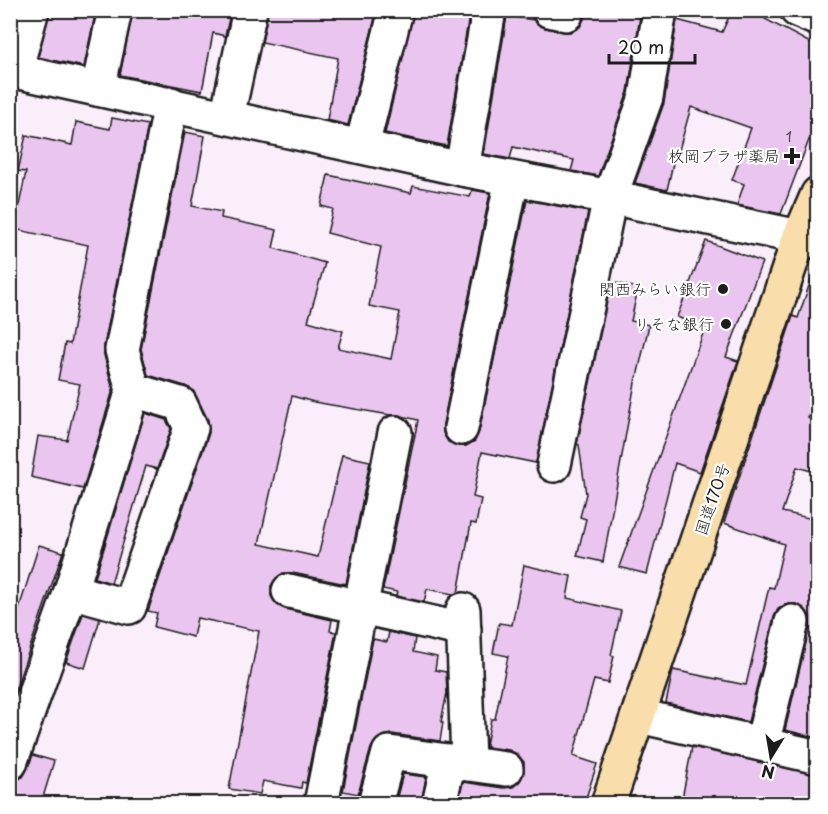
<svg xmlns="http://www.w3.org/2000/svg" width="828" height="814" font-family="'Playpen Sans','Klee One',sans-serif">
<style>
.building{fill:#eac5ef;stroke:#1c1c1c;stroke-width:1.5}
.lines{fill:none;stroke-linecap:round;stroke-linejoin:round}
.minor-casing{stroke:#1c1c1c;stroke-width:38}
.highway-casing{stroke:#1c1c1c;stroke-width:38}
.minor{stroke:#fff;stroke-width:33}
.highway{stroke:#f9deab;stroke-width:33}
.poi-dot{fill:#1c1c1c;stroke:#fff;stroke-width:2}
.labels{text-anchor:middle;stroke-width:4.5;stroke-linejoin:round;paint-order:stroke}
.number-label{font-size:14px;fill:#504651}
.poi-label{font-size:16px;fill:#1c1c1c;stroke:#fff;text-anchor:end}
.street-label{font-size:16px;fill:#1c1c1c;stroke:#fff}
</style>
<rect width="100%" height="100%" fill="#f9eefa"/>
<filter id="ink" filterUnits="userSpaceOnUse"><feTurbulence type="fractalNoise" baseFrequency=".0167" numOctaves="2"/><feDisplacementMap in="SourceGraphic" scale="12" xChannelSelector="R" yChannelSelector="G"/><feConvolveMatrix kernelMatrix="1 2 1 2 8 2 1 2 1" color-interpolation-filters="sRGB"/></filter>
<g filter="url(#ink)">
<g class="building">
<path d="M50,10H96L84,67L38,57Z"/>
<path d="M133,10H231L225,36L213,33L202,91L120,75Z"/>
<path d="M268,10H377L348,125L327,120L338,58L262,42Z"/>
<path d="M414,10H470L447,146L385,133Z"/>
<path d="M585,10H641L628,92L598,176L571,171L574,160L513,147L510,159L484,154L507,16L534,20L545,28L571,32L580,27L584,19Z"/>
<path d="M732,10H769L765,19L818,47V143L809,140L781,214L737,205L744,184L732,180L751,128L691,107L679,150H676L667,190L635,183L664,103L677,20L722,32Z"/>
<path d="M112,118L148,125L104,346V355L113,390L83,489L31,477L38,436L67,440L80,384L58,380L65,343L70,344L88,245L14,229L26,172L18,171L26,135L72,145L76,122L110,129Z"/>
<path d="M185,132L205,136L192,206L222,212L221,218L277,230L273,248L325,263L308,321L343,331L338,348L391,359L400,312L369,306L381,247L327,233L333,209L321,206L328,175L411,193L413,186L470,197L472,190L490,193L443,424V433L448,442L458,446H466L475,441L479,432L527,200L588,212L536,463L482,452L473,497L481,499L476,524L471,523L458,593L453,594L427,589L424,602L396,596L397,592L383,589L418,420L398,415H390L314,402L292,396L259,544L318,557L342,455L370,461L346,584L292,573H283L276,578L271,586V596L277,605L285,609L332,620L330,631L336,632L306,783L302,782L301,788L263,781L260,794L229,789L259,631L197,618L193,637L154,627L157,613L148,611L209,433L208,420L193,390L185,386L148,375L141,349Z"/>
<path d="M706,241L762,262L726,357L738,361L700,472L675,463L647,574L619,567L705,328L677,317Z"/>
<path d="M813,274H818V392L808,418L818,421V473L797,467L782,512L818,520V738L785,730L810,626V616L805,609L796,604H786L778,609L774,617L748,722L666,703L673,670L746,685L769,587L774,588L784,544L724,523L793,316L798,318Z"/>
<path d="M611,282L638,288L631,321L649,325L637,377H636L603,562L577,556L586,519L580,517L586,494L579,445L577,444Z"/>
<path d="M145,413L166,420L171,429L157,469L146,466L111,583L95,578Z"/>
<path d="M39,545L63,552L10,705V637Z"/>
<path d="M524,565L571,576L567,598L621,611L611,655L614,656L608,683L594,680L573,756L597,764L584,804H458L463,782L503,788L513,787L520,781L524,772V762L517,754L509,750L486,747V745L491,719H495L508,656L493,653L499,623L512,625Z"/>
<path d="M83,614L100,619L85,668L66,662Z"/>
<path d="M389,632L415,638L413,652L437,657L435,670L446,672L447,693L441,722H443L440,741L392,734L382,736L376,740L371,748L358,794L343,791L373,639L387,642Z"/>
<path d="M692,747L818,775V804H681Z"/>
<path d="M33,755L54,761L41,804H11L18,779L23,777L27,770Z"/>
<path d="M403,774L426,777L421,804H395Z"/>
</g>
<g class="lines">
<g class="minor-casing">
<g id="minor">
<path d="M549,10L566,14L567,10"/>
<path d="M797,10L818,19"/>
<path d="M10,70L462,169L610,197L818,241"/>
<path d="M15,71L32,10"/>
<path d="M98,89L115,10"/>
<path d="M227,117L250,10"/>
<path d="M362,146L396,10"/>
<path d="M462,169L489,10"/>
<path d="M461,428L512,179"/>
<path d="M554,465L610,197L646,97L660,10"/>
<path d="M71,591L129,607L191,428L180,404L133,390"/>
<path d="M289,591L464,630"/>
<path d="M463,610L468,764"/>
<path d="M639,716L818,757"/>
<path d="M762,744L792,622"/>
<path d="M10,763L71,591L133,390L122,350L171,104"/>
<path d="M321,804L395,433"/>
<path d="M375,804L389,753L506,769"/>
<path d="M439,804L449,761"/>
</g>
</g>
<g class="highway-casing">
<path id="highway" d="M608,804L800,236L818,194"/>
</g>
<use href="#minor" class="minor"/>
<use href="#highway" class="highway"/>
</g>
</g>
<g class="poi-dot">
<path d="M789 147h6v6h6v6h-6v6h-6v-6h-6v-6h6z"/>
<circle cx="723" cy="289" r="6"/>
<circle cx="726" cy="324" r="6"/>
</g>
<g class="labels">
<g class="number-label">
<text x="789" y="142">1</text>
</g>
<g class="poi-label">
<text x="780" y="162">枚岡プラザ薬局</text>
<text x="711" y="295">関西みらい銀行</text>
<text x="714" y="330">りそな銀行</text>
</g>
<g class="street-label">
<text transform="translate(712 499) rotate(-71)" y="6">国道170号</text>
</g>
</g>
<rect width="828" height="814" fill="none" stroke="#fff" stroke-width="36"/>
<rect x="18" y="18" width="792" height="778" fill="none" stroke="#1c1c1c" stroke-width="2" filter="url(#ink)"/>
<g transform="translate(771 757) rotate(191)" stroke="#ffffff" stroke-width="4.5" paint-order="stroke">
<path d="M0-4.5L10 22L0 15L-10 22Z" fill="#1c1c1c"/>
<text y="-9" font-size="16" font-weight="bold" text-anchor="middle" fill="#1c1c1c">N</text>
</g>
<path d="M609 54v9h86v-9" fill="none" stroke="#1c1c1c" stroke-width="3"/>
<text x="618" y="54" font-size="18" fill="#1c1c1c" stroke="#ffffff" stroke-width="4.5" paint-order="stroke">20 m</text>
</svg>
